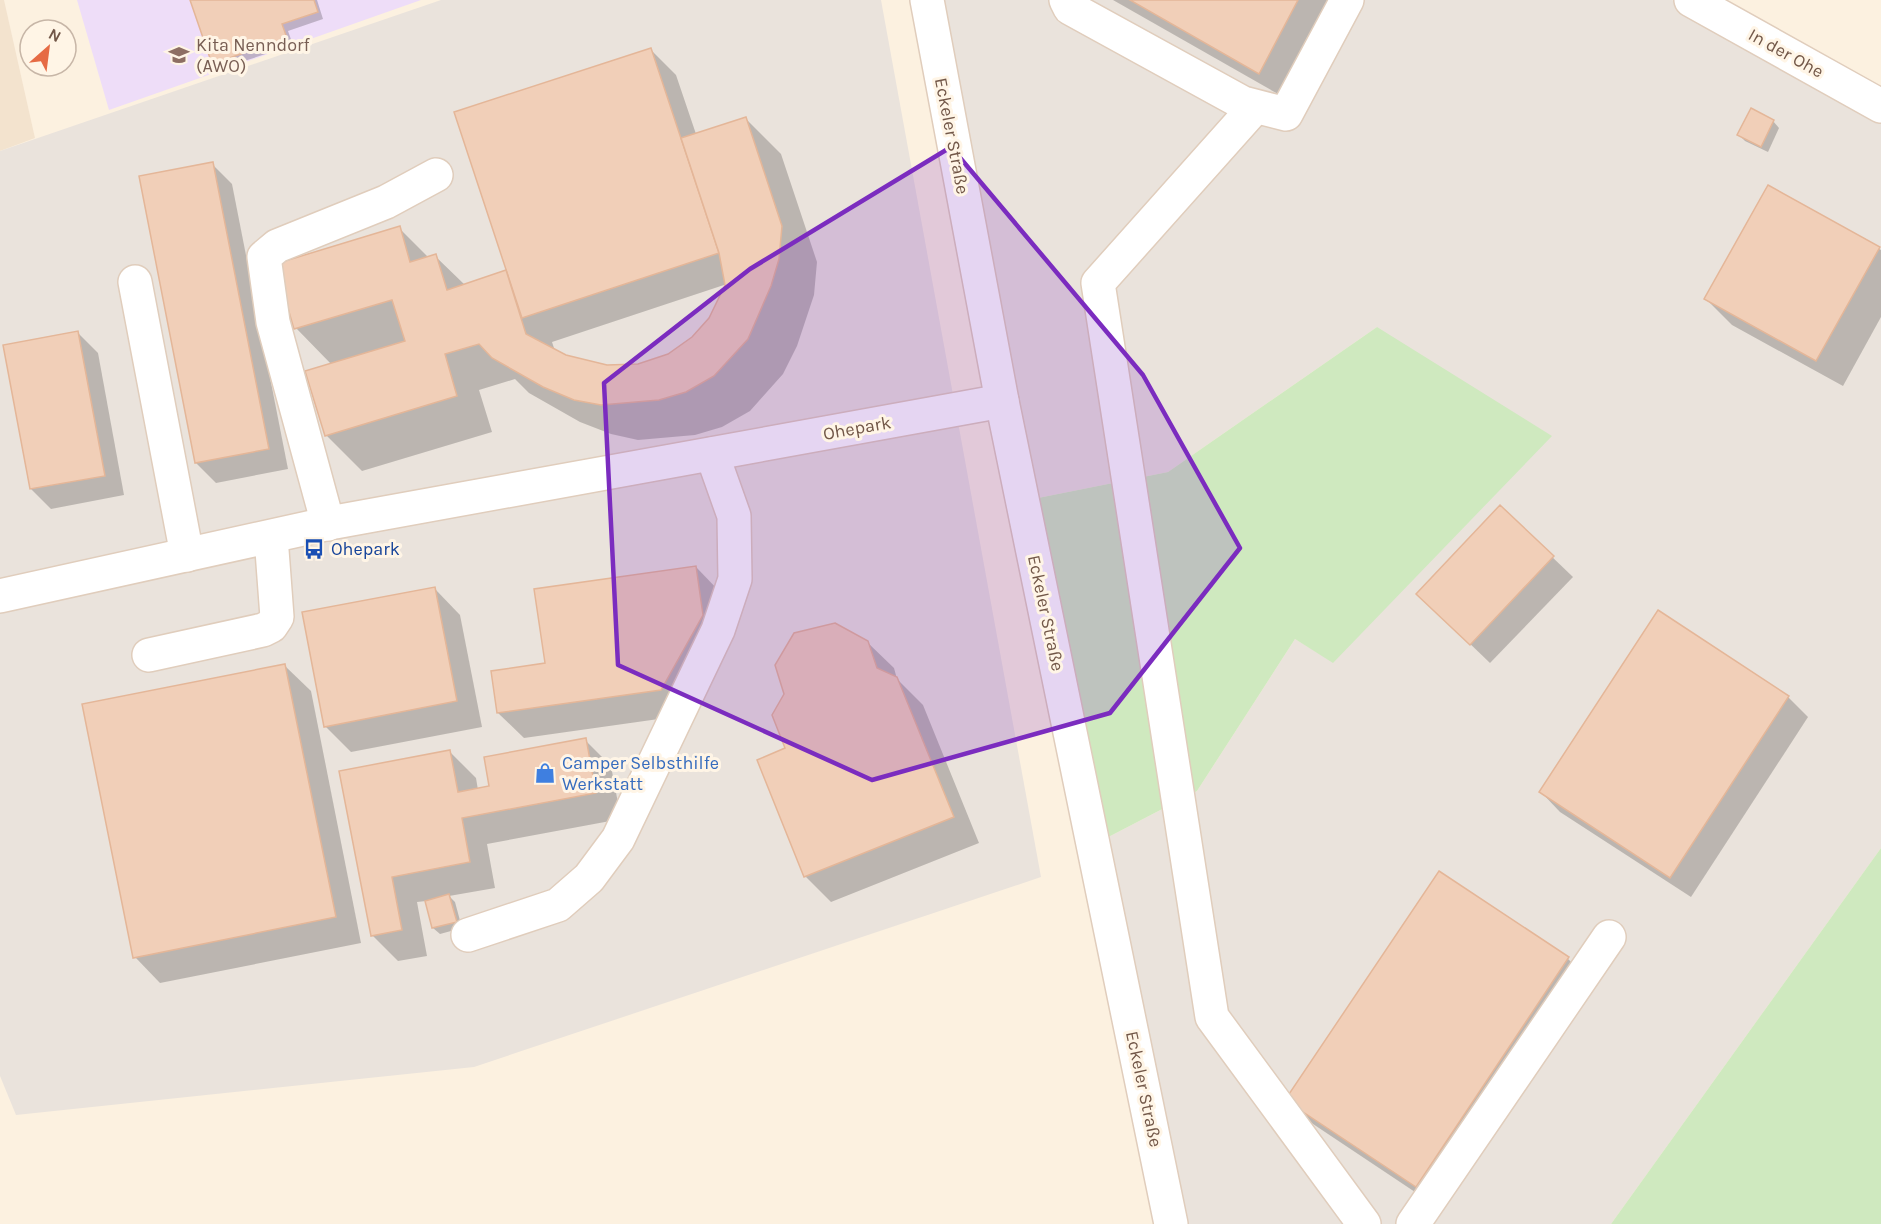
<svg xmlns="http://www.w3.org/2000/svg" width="1881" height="1224" font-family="Karla,sans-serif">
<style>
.residential{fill:#f3e3ce}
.industrial{fill:#eae3dc}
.education{fill:#eeddf8}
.green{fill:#cfe9bf}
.shadow{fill:#0003;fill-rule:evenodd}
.building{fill:#f1cfb8;stroke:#e4b698;stroke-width:1.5}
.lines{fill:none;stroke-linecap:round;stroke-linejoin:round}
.minor-casing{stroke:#e0cdbc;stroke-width:36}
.minor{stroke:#fff;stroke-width:33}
.marked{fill:#7b2cbf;fill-opacity:0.2;stroke:#7b2cbf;stroke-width:4.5;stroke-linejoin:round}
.labels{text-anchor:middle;stroke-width:6;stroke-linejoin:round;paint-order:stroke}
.education-label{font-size:18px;fill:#785e54;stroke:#fff5e6;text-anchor:start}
.street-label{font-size:18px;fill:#725748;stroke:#fff5e6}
.transit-label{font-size:18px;fill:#164399;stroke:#fff5e6;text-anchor:start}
.shop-label{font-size:18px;fill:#366cbe;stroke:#fff5e6;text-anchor:start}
</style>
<rect width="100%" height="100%" fill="#fcf1e0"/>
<path class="residential" d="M0,0H4L35,138L0,151Z"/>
<g class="industrial">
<path d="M441,0H881L1041,877L474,1067L16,1115L0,1076V151Z"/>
<path d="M942,0H1672L1881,114V848L1611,1224H1171L1093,845L1197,791L1295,639L1333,662L1377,327L1168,472L1023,501Z"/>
</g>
<path class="education" d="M77,0H421L109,110Z"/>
<g class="green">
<path d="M1377,327L1552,436L1333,663L1295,639L1197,791L1093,845L1023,501L1168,472Z"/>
<path d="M1881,848V1224H1611Z"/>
</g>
<g class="shadow">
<path d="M192,0H317L323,19L288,31L293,45L220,69L214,63Z"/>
<path d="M1113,0H1338L1285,98Z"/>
<path d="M651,50L676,75L696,134L746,119L781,154L817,262L814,295L797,346L783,374L750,411L722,427L695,435L638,440L611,434L580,422L529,393L515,379L479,390L492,432L362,471L326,435L332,365L296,328L399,228L429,258L435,256L465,285L505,271L510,276ZM727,284L710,319L693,338L669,355L638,365L607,366L566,357L555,351L552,342Z"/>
<path d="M1773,121L1779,128L1768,152L1745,141L1739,135Z"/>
<path d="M212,164L232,184L288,469L216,483L196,463Z"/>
<path d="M1769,187L1881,250V317L1843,386L1732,325L1706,299Z"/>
<path d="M78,333L98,353L124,495L51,509L31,489Z"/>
<path d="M1500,507L1573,577L1490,663L1438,613Z"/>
<path d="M696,567L721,593L687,715L524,738L498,713L546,664Z"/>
<path d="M435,589L460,615L482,727L351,752L325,726Z"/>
<path d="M1658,612L1788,697L1808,717L1691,897L1560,812L1541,792Z"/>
<path d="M867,642L894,668L897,679L923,705L979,843L831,902L805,876L787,749Z"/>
<path d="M285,666L311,691L361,943L160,983L135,957Z"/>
<path d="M585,740L611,766L621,819L487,844L495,888L449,896L455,902L462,928L440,934L433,928L426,901L417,902L427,956L398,961L372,935L341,772L450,752L476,778L478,790L491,787Z"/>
<path d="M1439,873L1568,959L1588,978L1436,1206L1307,1120L1287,1100Z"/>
</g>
<g class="building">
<path d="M190,0H314L318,12L282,24L287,38L212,64Z"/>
<path d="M1130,0H1298L1259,74Z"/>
<path d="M651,48L719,253L522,318L454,112Z"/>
<path d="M1751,108L1774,120L1761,147L1737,135Z"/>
<path d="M746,117L782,226L779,259L771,286L748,339L714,376L686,392L659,400L601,405L574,400L543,387L492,358L479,344L445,354L457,396L325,436L305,371L405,341L392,300L294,329L275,264L400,226L410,262L436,254L447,290L506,270L526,334L566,355L607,365L638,364L668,354L692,337L709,318L725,285L719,253L681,138Z"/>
<path d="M213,162L269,449L195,463L139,176Z"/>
<path d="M1768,185L1880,247L1816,361L1704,299Z"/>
<path d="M78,331L105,476L30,489L3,345Z"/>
<path d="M1500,505L1554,556L1470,645L1416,594Z"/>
<path d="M696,566L703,615L661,690L497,713L491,671L545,663L534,589Z"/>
<path d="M435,587L457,701L324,727L302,612Z"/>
<path d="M1658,610L1789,696L1670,878L1539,792Z"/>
<path d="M835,623L868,641L877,668L897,677L954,817L804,877L757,760L785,748L772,715L784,694L775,665L794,633Z"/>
<path d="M285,664L336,917L133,958L82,704Z"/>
<path d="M586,738L596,793L462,818L470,862L392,877L402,930L371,936L339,771L450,750L458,792L489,786L484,757Z"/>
<path d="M1439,871L1569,957L1416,1187L1285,1100Z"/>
<path d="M449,894L457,922L432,928L425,901Z"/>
</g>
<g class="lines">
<g class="minor-casing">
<g id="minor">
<path d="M927,0L1002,401L1171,1224"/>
<path d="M1066,0L1070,8L1243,103L1286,114L1347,0"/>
<path d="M1691,0L1881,106"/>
<path d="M1255,107L1098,283L1212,1017L1364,1224"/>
<path d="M135,282L187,555"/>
<path d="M328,524L273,322L264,257L277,246L386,202L436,175"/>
<path d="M0,596L335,522L1002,401"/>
<path d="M149,655L263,630L271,626L277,617L271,537"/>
<path d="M468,935L558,905L589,878L618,839L718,630L735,579L734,516L712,454"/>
<path d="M1413,1224L1609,937"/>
</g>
</g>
<use href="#minor" class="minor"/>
</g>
<path class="marked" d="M951,147L1143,375L1240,548L1110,713L872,780L618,665L604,383L750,269Z"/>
<defs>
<g id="school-bare" transform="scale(1.62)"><path d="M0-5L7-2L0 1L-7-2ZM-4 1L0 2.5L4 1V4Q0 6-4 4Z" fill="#8d6e63" stroke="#fff5e6" stroke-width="2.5" paint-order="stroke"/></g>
<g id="bus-bare" transform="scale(1.62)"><path d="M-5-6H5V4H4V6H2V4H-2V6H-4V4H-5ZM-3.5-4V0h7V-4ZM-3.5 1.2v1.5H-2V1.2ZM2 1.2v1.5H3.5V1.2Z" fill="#1a4fb4" stroke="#fff5e6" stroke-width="2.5" paint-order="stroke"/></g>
<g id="shop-bare" transform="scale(1.62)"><path d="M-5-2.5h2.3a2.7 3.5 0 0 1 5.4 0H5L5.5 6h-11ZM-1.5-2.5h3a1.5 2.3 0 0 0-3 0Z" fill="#3f7fe0" stroke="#fff5e6" stroke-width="2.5" paint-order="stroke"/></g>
</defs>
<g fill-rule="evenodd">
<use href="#school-bare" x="179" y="55"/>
<use href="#bus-bare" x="314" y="549"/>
<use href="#shop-bare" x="545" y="773"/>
</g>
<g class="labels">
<g class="education-label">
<text x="196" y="51">Kita Nenndorf<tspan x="196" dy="21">(AWO)</tspan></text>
</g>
<g class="street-label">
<text transform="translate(1786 53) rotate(29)" y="6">In der Ohe</text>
<text transform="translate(952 136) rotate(79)" y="6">Eckeler Straße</text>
<text transform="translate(857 428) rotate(-10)" y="6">Ohepark</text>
<text transform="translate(1046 613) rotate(78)" y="6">Eckeler Straße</text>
<text transform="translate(1144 1089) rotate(78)" y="6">Eckeler Straße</text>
</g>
<g class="transit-label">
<text x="331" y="555">Ohepark</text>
</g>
<g class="shop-label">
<text x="562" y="769">Camper Selbsthilfe<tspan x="562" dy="21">Werkstatt</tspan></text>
</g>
</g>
<g transform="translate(48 48) rotate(28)"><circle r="28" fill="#fff5e6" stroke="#c7b6a7" stroke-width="1.5"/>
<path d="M0-4.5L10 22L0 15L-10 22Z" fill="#e66b44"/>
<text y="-9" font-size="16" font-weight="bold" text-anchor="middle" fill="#725748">N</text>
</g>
</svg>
